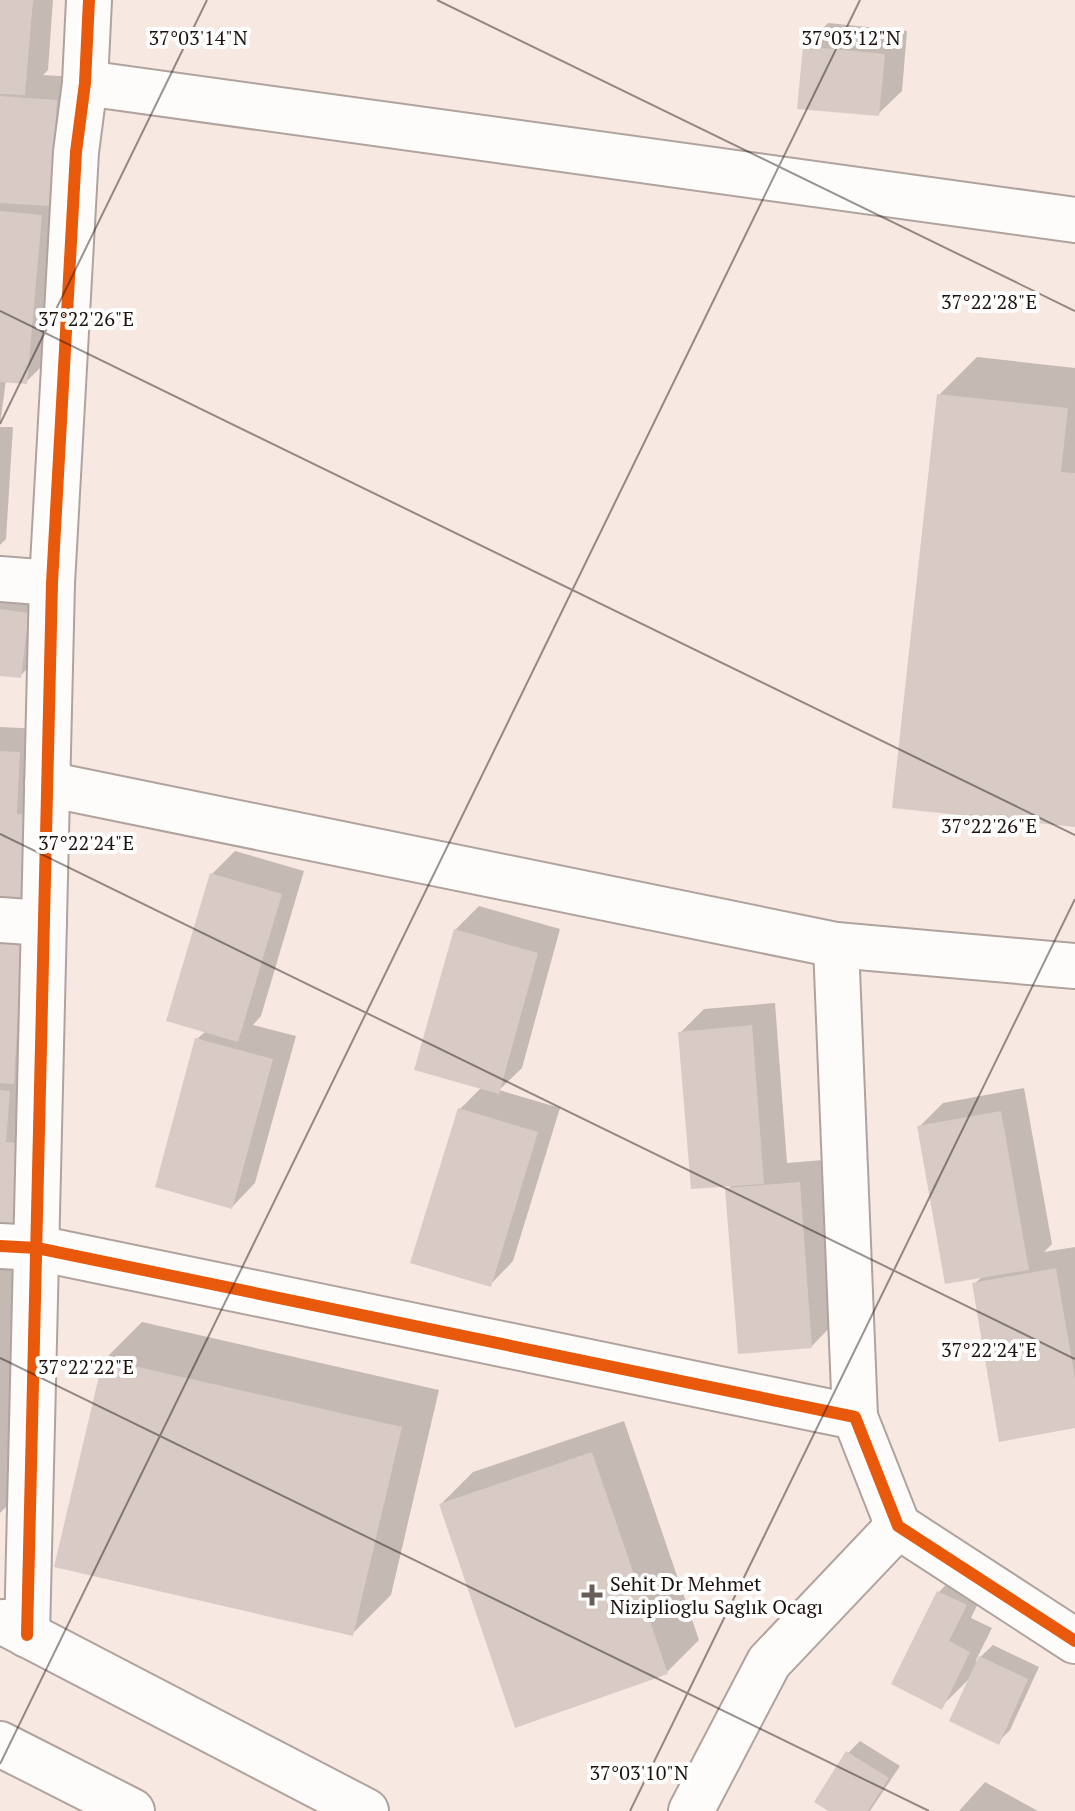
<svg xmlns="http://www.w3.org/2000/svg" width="1075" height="1811" font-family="'PT Serif',serif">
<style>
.shadow{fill:#0003}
.building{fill:#d8cbc6}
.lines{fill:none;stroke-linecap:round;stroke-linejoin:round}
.minor-casing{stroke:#b0a39e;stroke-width:48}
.minor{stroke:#fefcfb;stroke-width:44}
.cycleway-casing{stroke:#fff;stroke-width:17}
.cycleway{stroke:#e8590c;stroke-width:12}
.ticks{fill:none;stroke:#1d120e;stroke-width:2;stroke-opacity:0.45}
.poi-dot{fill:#695d58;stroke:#fff;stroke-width:3}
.labels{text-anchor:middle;stroke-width:8;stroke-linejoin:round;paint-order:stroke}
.poi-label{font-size:20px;fill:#1d120e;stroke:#fff;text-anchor:start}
.ticks-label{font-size:20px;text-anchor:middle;fill:#1d120e;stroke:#fff;stroke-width:8;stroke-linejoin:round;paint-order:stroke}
</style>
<rect width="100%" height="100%" fill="#f7e8e2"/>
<g class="shadow">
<path d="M0,0H53L48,70L43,75L79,77L58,350L26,382L6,380L0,425Z"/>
<path d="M828,23L907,31L902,91L878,114L805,47Z"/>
<path d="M977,357L1075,368V825L939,395Z"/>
<path d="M0,427H13L6,539L0,545Z"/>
<path d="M0,584L51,590L44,652L20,676L0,674Z"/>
<path d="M0,727L42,729L54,878L0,899Z"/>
<path d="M235,851L304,871L261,1016L253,1025L296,1036L255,1183L232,1207L197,1039L206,1031L212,874Z"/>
<path d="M479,906L560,929L522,1068L499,1090L560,1108L513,1261L490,1285L460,1109L482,1087L455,930Z"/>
<path d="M0,913L45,915L35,1209L12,1233L0,1232Z"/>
<path d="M775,1003L787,1163L823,1160L835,1322L812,1346L728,1189L733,1184L681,1032L704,1009Z"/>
<path d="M1024,1088L1052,1244L1044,1252L1075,1247V1426L974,1284L983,1276L919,1127L943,1103Z"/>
<path d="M0,1243L28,1247L18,1495L0,1513Z"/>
<path d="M142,1322L439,1390L391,1595L353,1633L104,1360Z"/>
<path d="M624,1421L699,1640L667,1672L441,1504L473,1472Z"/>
<path d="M962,1568L989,1581L971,1618L992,1628L975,1662L993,1645L1039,1667L1010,1730L998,1742L971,1677L941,1707L893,1683L939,1592Z"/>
<path d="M860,1741L900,1766L870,1811H832L848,1753Z"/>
<path d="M985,1782L1038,1811H959Z"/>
</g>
<g class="building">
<path d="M0,0H33L25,95L0,94Z"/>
<path d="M803,46L885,54L879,116L797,109Z"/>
<path d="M0,96L57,100L50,206L0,203Z"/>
<path d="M0,211L42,215L27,384L0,382Z"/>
<path d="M937,394L1068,408L1061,472L1075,473V827L892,808Z"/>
<path d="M0,609L29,613L21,678L0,676Z"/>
<path d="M0,751L20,752L17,814L37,816L31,903L0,901Z"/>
<path d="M210,873L282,894L238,1042L166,1021Z"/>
<path d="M454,929L538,953L499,1094L414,1070Z"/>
<path d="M0,937L22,938L14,1084L0,1083Z"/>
<path d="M752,1025L764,1184L691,1189L678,1032Z"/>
<path d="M195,1038L273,1059L232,1209L155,1187Z"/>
<path d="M0,1090L10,1091L6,1142L18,1143L13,1235L0,1234Z"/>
<path d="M458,1108L538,1132L491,1287L410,1263Z"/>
<path d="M1001,1111L1029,1270L945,1284L917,1126Z"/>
<path d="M800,1182L812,1348L738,1354L725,1188Z"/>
<path d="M1056,1268L1075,1378V1428L999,1442L972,1283Z"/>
<path d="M103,1359L402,1427L353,1636L54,1567Z"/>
<path d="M592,1452L668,1674L515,1728L439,1504Z"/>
<path d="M937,1591L967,1605L949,1641L970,1652L942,1710L891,1684Z"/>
<path d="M979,1656L1028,1679L999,1745L949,1721Z"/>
<path d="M846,1751L889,1778L868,1811H828L814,1802Z"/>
</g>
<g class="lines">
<g class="minor-casing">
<g id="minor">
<path d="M85,83L1075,220"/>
<path d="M0,579L52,583"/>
<path d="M47,784L836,945L1075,966"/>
<path d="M0,920L44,923"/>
<path d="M836,945L855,1417"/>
<path d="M0,1246L37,1248L855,1417L898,1526L1075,1641"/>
<path d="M3,1622L366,1811"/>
<path d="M27,1635L52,583L76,152L85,83L89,0"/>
<path d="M0,1744L132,1811"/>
<path d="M691,1811L769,1662L898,1526"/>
</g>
</g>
<use href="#minor" class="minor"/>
<g class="cycleway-casing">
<g id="cycleway">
<path d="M0,1246L37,1248L855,1417L898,1526L1075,1641"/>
<path d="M27,1635L52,583L76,152L85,83L89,0"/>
</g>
</g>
<use href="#cycleway" class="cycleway"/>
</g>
<path class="ticks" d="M437,0L1075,311M0,311L1075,835M0,424L207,0M0,834L1075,1359M0,1358L929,1811M0,1764L860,0M630,1811L1075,899"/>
<path class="poi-dot" d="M588 1583h8v8h8v8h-8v8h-8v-8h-8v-8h8z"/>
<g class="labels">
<g class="poi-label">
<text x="610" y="1591">Sehit Dr Mehmet<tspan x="610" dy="23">Niziplioglu Saglık Ocagı</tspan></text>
</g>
</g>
<g class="ticks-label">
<text x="198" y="45">37°03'14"N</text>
<text x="851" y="45">37°03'12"N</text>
<text x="989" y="309">37°22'28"E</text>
<text x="86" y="326">37°22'26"E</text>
<text x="989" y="833">37°22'26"E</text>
<text x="86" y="850">37°22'24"E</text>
<text x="989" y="1357">37°22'24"E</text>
<text x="86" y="1374">37°22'22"E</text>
<text x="639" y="1780">37°03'10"N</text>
</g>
</svg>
